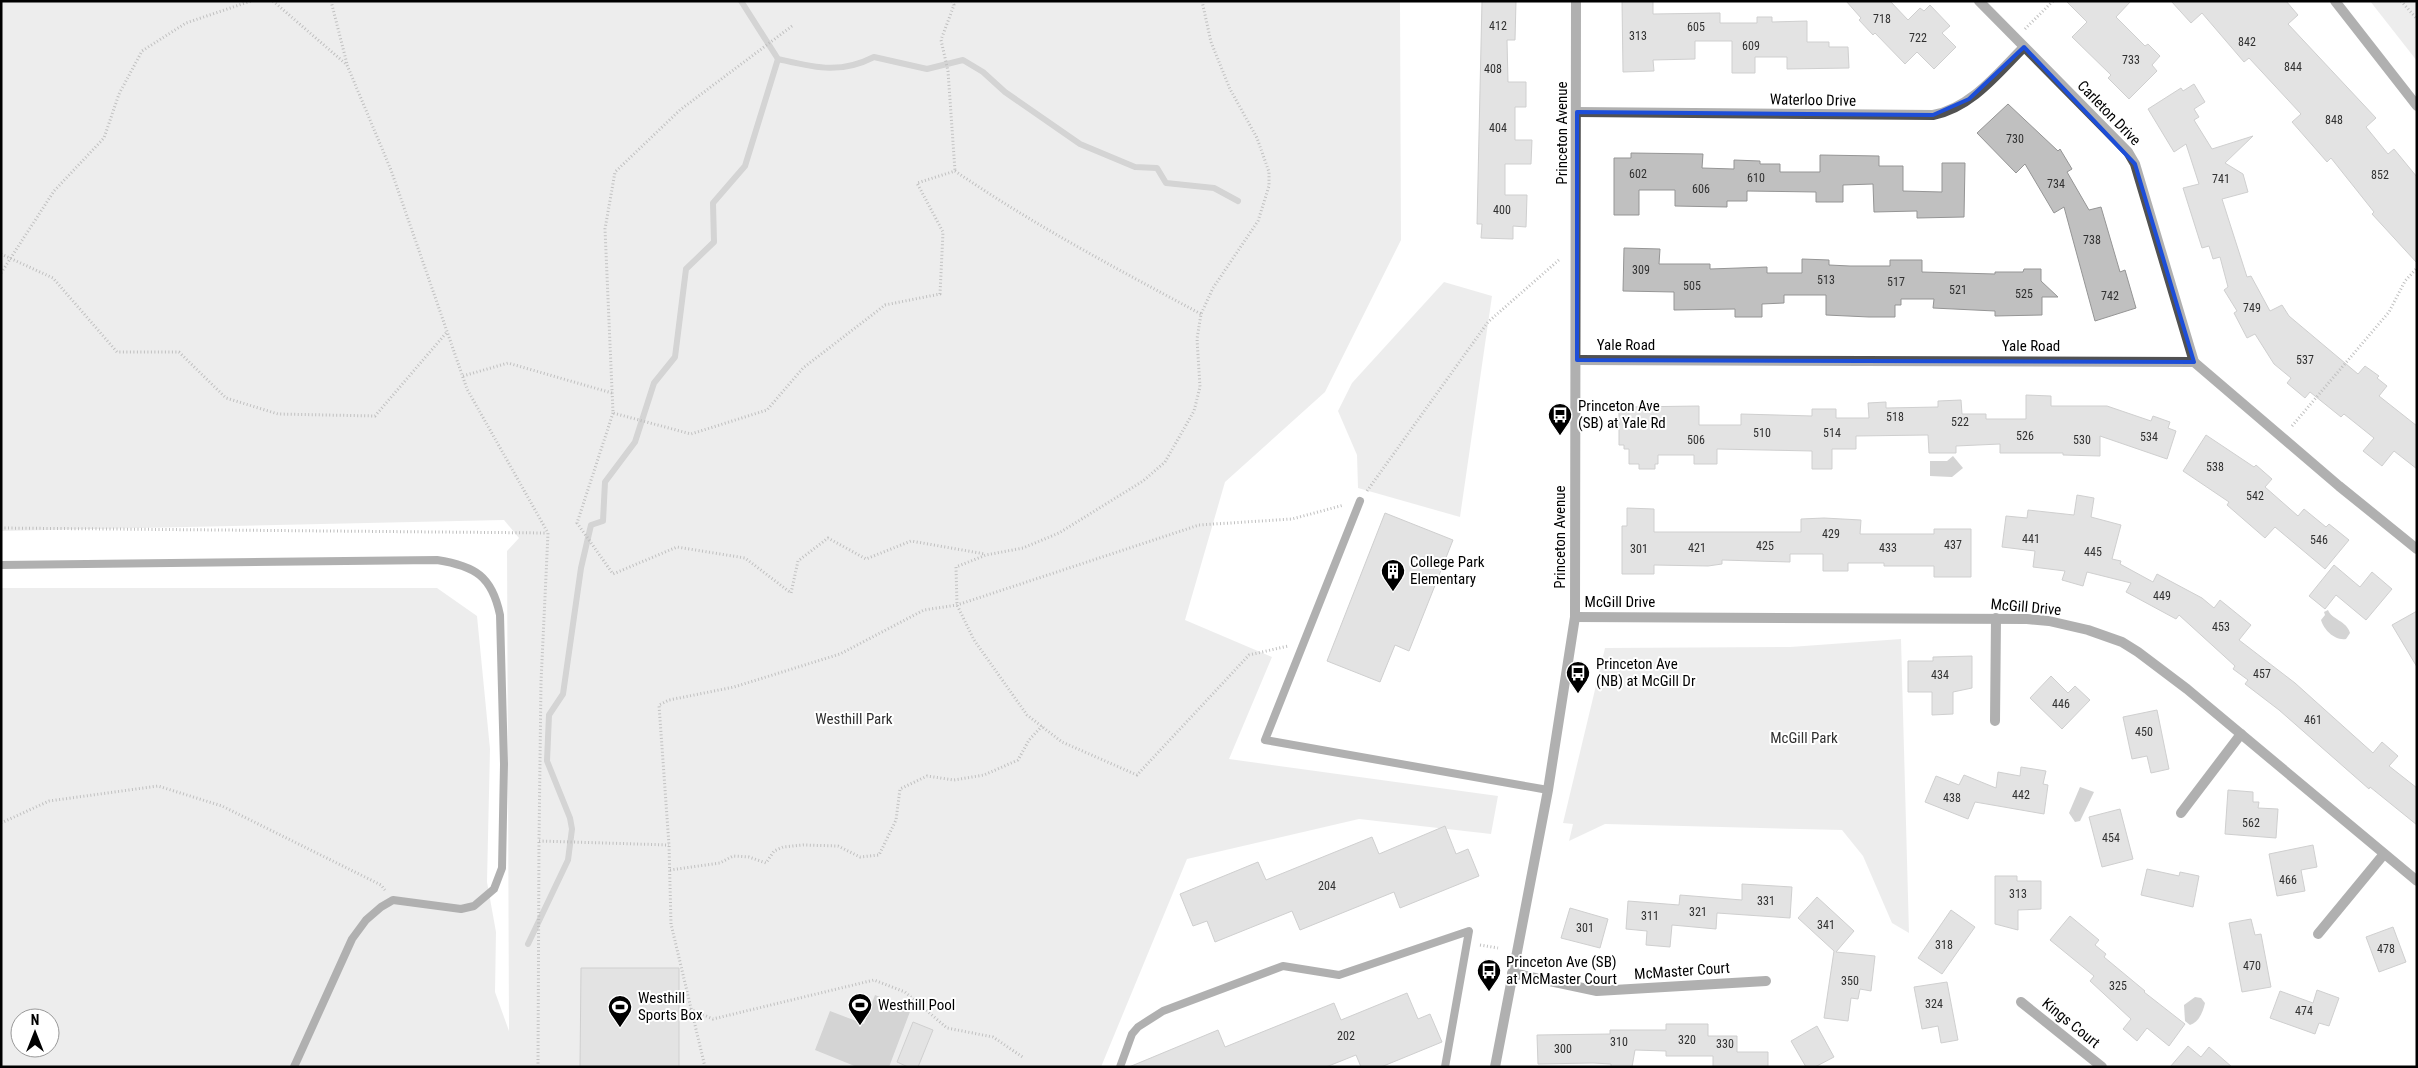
<svg xmlns="http://www.w3.org/2000/svg" width="2418" height="1068" font-family="'Roboto Condensed',sans-serif">
<style>
.green{fill:#d8d8d8;fill-rule:evenodd}
.water{fill:#9f9f9f}
.lines{fill:none;stroke-linecap:round;stroke-linejoin:round}
.stream{stroke:#9f9f9f;stroke-width:6}
.building{fill:#c0c0c0;stroke:#959595}
.path{stroke:#737373;stroke-width:3;stroke-dasharray:1 2.5;stroke-linecap:butt}
.service{stroke:#515151;stroke-width:8}
.minor{stroke:#515151;stroke-width:10}
.tertiary{stroke:#515151;stroke-width:10}
.marked{fill:none;stroke:#1d4ed8;stroke-width:4;stroke-linejoin:round}
.labels{text-anchor:middle;stroke-width:4;stroke-linejoin:round;paint-order:stroke}
.number-label{font-size:12px;fill:#303030}
.street-label{font-size:15px;fill:#000;stroke:#fff}
.poi-label{font-size:15px;fill:#000;stroke:#fff;text-anchor:start}
.park-label{font-size:15px;fill:#2f2f2f;stroke:#fff}
</style>
<rect width="100%" height="100%" fill="#fff"/>
<g class="green">
<path d="M1,1H1400L1401,240L1325,392L1225,482L1185,620L1272,657L1229,759L1498,796L1491,834L1359,819L1187,859L1101,1067H1V588H437L477,616L490,749L487,882L496,932L495,992L509,1031L507,551L519,538L504,520L1,531ZM20,1018H50V1048H20Z"/>
<path d="M2370,1H2417V61Z"/>
<path d="M1444,282L1492,296L1460,517L1358,488L1357,455L1338,411L1352,383Z"/>
<path d="M1901,639L1909,933L1892,923L1863,856L1842,830L1605,824L1569,841L1573,824L1563,823L1605,648L1790,647Z"/>
</g>
<g class="water">
<path d="M1953,456L1963,468L1952,477L1930,476V461H1947Z"/>
<path d="M2328,610C2331,619 2347,621 2350,633L2346,639C2335,641 2324,630 2321,620L2325,615L2324,612Z"/>
<path d="M2080,787L2094,792L2080,821L2075,822L2069,813Z"/>
<path d="M875,995L911,1009L889,1067H857L815,1050L830,1011L864,1024Z"/>
<path d="M2195,997L2201,998L2205,1003C2203,1012 2199,1022 2190,1025L2185,1021L2184,1005Z"/>
</g>
<g class="lines">
<g class="stream">
<path d="M741,1L778,59C813,67 839,75 874,57L927,69L963,60L983,72L1005,92L1080,144L1135,167L1157,168L1166,183L1214,188L1238,201"/>
<path d="M528,944L568,860L572,829L570,818L547,761L549,715L563,694L581,568L591,525L603,521L605,482L635,442L654,383L675,357L686,269L714,242L713,203L745,166L778,59"/>
</g>
</g>
<g class="building">
<path d="M1482,1H1516L1515,40H1507L1508,82H1526V107H1515V140H1532L1531,164H1505V195H1527L1526,227L1513,226V239L1481,238L1482,224H1477Z"/>
<path d="M1622,1H1653V14L1720,13V23H1757V17H1772V22L1807,21V42H1829V47H1848L1849,68L1787,69V57H1755V73H1732V41H1695V59L1653,60L1654,71L1623,72Z"/>
<path d="M1846,1H1890L1908,20L1920,8L1924,11L1930,5L1950,26L1942,33L1956,47L1934,69L1917,52L1905,64L1875,33L1873,35L1859,20L1861,18Z"/>
<path d="M2066,1H2131L2116,17L2145,46L2148,44L2160,56L2152,65L2157,71L2129,99L2108,78L2111,75L2072,37L2087,22Z"/>
<path d="M2171,1H2286L2298,15L2288,24L2376,118L2366,127L2388,154L2394,149L2417,177V263L2372,214L2374,212L2331,158L2327,162L2292,122L2301,114L2249,58L2244,62L2202,13L2191,23Z"/>
<path d="M2194,84L2205,102L2194,109L2199,117L2194,120L2212,149L2253,136L2225,163L2243,174L2248,192L2222,199L2247,277L2251,276L2270,311L2282,305L2289,316L2358,374L2365,366L2379,376L2377,378L2387,386L2379,396L2417,426V469L2394,451L2382,466L2363,451L2374,438L2344,414L2341,417L2310,392L2305,398L2287,383L2291,378L2274,364L2255,334L2247,338L2234,313L2237,311L2224,290L2228,287L2220,257L2213,259L2209,246L2202,248L2183,188L2199,184L2186,144L2174,152L2148,109L2181,88L2183,91Z"/>
<path d="M2008,104L2058,151L2060,149L2072,169L2067,172L2089,210L2101,207L2120,272L2125,270L2136,308L2095,321L2064,207L2054,213L2025,164L2016,173L1977,133Z"/>
<path d="M1631,153L1703,154L1702,168L1734,169V160L1760,161V164H1780V172H1820V155L1879,156V166H1903V191L1942,192V163H1965L1964,217L1917,218V211L1874,212L1873,184L1843,185V202H1816V192L1747,191V201H1727V207L1675,206V190H1639V215H1614V158H1631Z"/>
<path d="M1624,248L1660,249L1659,264H1710V269L1767,267V273H1802V259L1829,260V265L1850,266H1890V260H1922V272L1995,274V272H2023L2024,269H2041V281L2058,297H2042V315L1995,316V311L1933,308L1934,299H1901V305H1895V317H1869L1826,315V295H1784V303L1762,304V317H1735V309L1674,310V292L1623,291Z"/>
<path d="M2026,395L2051,396V406H2107L2151,421L2153,416L2170,422L2168,428L2176,431L2167,459L2100,436V456L2063,455V453H2000V444L1956,446V453H1929L1928,435L1856,436V449H1832V469H1812V451L1717,449V464H1694V455H1658V464H1655V469H1639V464H1629V449H1624V445H1619V412H1629V407L1699,406V425H1741V414L1812,416V409H1836V418H1869L1868,403L1886,402V408L1938,407V401L1961,400L1962,414H1986V419H2026Z"/>
<path d="M2206,435L2254,467L2256,465L2272,479L2265,487L2298,516L2304,509L2326,527L2329,524L2349,540L2325,569L2275,527L2265,538L2227,505L2229,502L2183,471Z"/>
<path d="M2077,495L2094,498L2091,517L2121,525L2112,559L2121,561L2120,564L2153,582L2157,574L2202,598L2214,608L2220,600L2251,625L2239,640L2295,683L2373,753L2382,742L2398,756L2389,766L2417,788V825L2370,787L2369,789L2279,710L2245,684L2248,680L2233,669L2235,666L2179,615L2176,619L2126,592L2131,583L2087,572L2083,586L2062,580L2065,571L2033,567L2035,551L2002,547L2006,516L2027,518L2028,510L2074,515Z"/>
<path d="M1627,508L1654,509V532H1801V519L1824,518L1861,520L1860,534H1934V529H1971V577H1934V566H1884V563H1848V571H1823V554H1790V562L1722,560V564L1708,566L1654,565V574H1622V526H1627Z"/>
<path d="M1385,513L1453,540L1409,651L1395,645L1380,682L1327,661Z"/>
<path d="M2334,565L2360,587L2372,572L2392,589L2366,620L2336,595L2325,609L2309,596Z"/>
<path d="M2417,611V667L2392,625Z"/>
<path d="M1972,656V688L1953,692V714L1932,715V692H1908V661H1933V657Z"/>
<path d="M2051,676L2068,693L2075,686L2090,700L2062,729L2030,698Z"/>
<path d="M2157,710L2169,769L2151,773L2147,756L2132,759L2123,717Z"/>
<path d="M2021,767L2046,771L2043,784L2048,785L2044,814L1975,802L1968,819L1925,802L1936,776L1959,785L1964,775L1996,788L1998,772L2020,776Z"/>
<path d="M2228,790L2253,792V802H2259L2258,808L2278,809L2276,838L2225,834Z"/>
<path d="M2120,809L2133,859L2102,867L2089,817Z"/>
<path d="M1445,826L1456,854L1468,849L1479,876L1400,908L1394,892L1300,930L1292,911L1215,942L1207,921L1193,926L1180,894L1258,862L1266,880L1372,837L1379,854Z"/>
<path d="M2313,845L2317,867L2301,870L2305,891L2277,896L2269,854Z"/>
<path d="M2147,869L2179,876L2180,872L2199,876L2193,907L2141,895Z"/>
<path d="M1995,876H2017V881H2041V909L2018,910V930L1995,924Z"/>
<path d="M1742,884L1792,887L1790,918L1717,913L1716,929L1672,925L1670,947L1646,945L1647,931L1626,929L1628,901L1679,905L1680,895L1742,900Z"/>
<path d="M1817,897L1854,931L1836,952L1875,956L1871,991L1860,989L1858,999L1851,998L1848,1021L1824,1018L1834,951L1798,918Z"/>
<path d="M1570,908L1608,919L1600,948L1561,938Z"/>
<path d="M1951,910L1975,927L1942,974L1918,958Z"/>
<path d="M2070,916L2099,940L2095,945L2106,954L2104,957L2145,991L2144,992L2185,1024L2169,1046L2147,1028L2137,1041L2123,1029L2131,1019L2090,981L2094,976L2050,940Z"/>
<path d="M2251,919L2255,935L2261,934L2271,987L2242,992L2229,923Z"/>
<path d="M2393,927L2406,962L2379,972L2366,937Z"/>
<path d="M581,968H679V1067H580Z"/>
<path d="M1947,982L1958,1040L1941,1043L1938,1026L1922,1029L1914,987Z"/>
<path d="M2317,990L2339,998L2329,1026L2319,1023L2315,1034L2270,1018L2280,991L2313,1003Z"/>
<path d="M1407,993L1418,1019L1430,1014L1442,1042L1381,1067H1361L1356,1055L1326,1067H1129L1218,1030L1225,1047L1334,1003L1341,1020Z"/>
<path d="M913,1022L933,1030L918,1067H908L897,1062Z"/>
<path d="M1666,1024H1708V1036H1737V1052H1768V1067H1713V1056H1666V1051L1635,1050L1632,1067H1611V1064L1593,1063L1538,1064L1537,1035L1610,1034V1030H1666Z"/>
<path d="M1817,1026L1834,1057L1815,1067H1806L1791,1041Z"/>
<path d="M2188,1046L2201,1057L2209,1047L2232,1067H2170Z"/>
</g>
<g class="lines">
<g class="path">
<path d="M273,1L347,65L391,170L467,389L548,533L541,682L539,841L669,845"/>
<path d="M331,1L347,64"/>
<path d="M952,1L954,5L941,40L948,71L955,171"/>
<path d="M1202,1L1211,42L1230,89L1257,138L1269,172V186L1258,221L1213,288L1201,314L1197,339L1200,387L1194,411L1165,462L1143,481L1059,533L1023,548L986,555L956,567L957,605L974,640L1027,715L1062,742L1137,775L1249,655L1288,646"/>
<path d="M2401,1L2417,19"/>
<path d="M792,26L680,110L615,172L605,229L613,413L691,434L767,410L803,368L885,305L940,294L943,232L917,183L955,171C1034,225 1117,269 1201,314"/>
<path d="M2025,29L2053,1"/>
<path d="M1,254L53,278L117,352H179L226,398L278,414L375,416L447,332"/>
<path d="M1,273L54,191L104,138L119,94L142,51L186,23L251,1"/>
<path d="M463,376L508,363L612,393"/>
<path d="M613,413L577,523L613,574L677,547L745,558L791,593L798,561L828,538L866,559L911,541L985,554"/>
<path d="M2292,426L2389,312L2405,281L2417,268"/>
<path d="M1367,491L1488,322L1560,259"/>
<path d="M1,528L547,533"/>
<path d="M1,823L49,801L158,786L222,806L381,885L385,890"/>
<path d="M670,870L720,863L733,856L749,857L766,863L774,851L783,847L803,845L838,846L860,857L879,855L896,820L900,789L927,776L954,780L984,775L1018,760L1029,740L1042,726"/>
<path d="M1480,945L1498,948"/>
<path d="M690,1009L713,1019L874,980L905,992L947,1028L993,1037L1024,1058"/>
<path d="M538,1067L539,841"/>
<path d="M705,1067L671,924L669,845L659,705L669,700L734,687L840,654L924,610L957,605L1199,525L1292,519L1344,505"/>
</g>
<g class="service">
<path d="M1360,501L1265,740L1548,790"/>
<path d="M1,565L437,560C475,566 492,576 500,615L504,764L502,868L494,889L474,906L461,909L393,900L381,907L366,920L352,939L294,1067"/>
<path d="M1120,1067L1132,1034L1138,1027L1163,1011L1283,966L1339,975L1469,931L1445,1067"/>
</g>
<g class="minor">
<path d="M1979,1L2128,152L2135,164L2194,362"/>
<path d="M1577,112L1933,115C1971,108 1998,73 2024,47"/>
<path d="M1577,360L2194,362L2339,486L2417,549"/>
<path d="M1575,617L2027,619L2049,621L2088,630L2122,642L2138,652L2187,689L2417,881"/>
<path d="M1995,721L1996,618"/>
<path d="M2181,813L2241,734"/>
<path d="M2318,934L2384,854"/>
<path d="M1512,973L1597,991L1766,981"/>
<path d="M2021,1002L2102,1067"/>
</g>
<g class="tertiary">
<path d="M2335,1L2417,106"/>
<path d="M1495,1067L1548,790L1575,617L1576,1"/>
</g>
</g>
<path d="M0 0H2418V1068H0ZM2024,47L2135,164L2194,362L1577,360V112L1933,115L1969,99Z" fill="#fff" fill-opacity=".55" fill-rule="evenodd"/>
<path class="marked" d="M2024,47L2135,164L2194,362L1577,360V112L1933,115L1969,99Z"/>
<defs>
<g id="bus-pin" transform="scale(1.25)"><path d="M0 17L-7.5 6A9.5 9.5 0 1 1 7.5 6Z" fill="#000" stroke="#fff"/><path d="M-5-6H5V4H4V6H2V4H-2V6H-4V4H-5ZM-3.5-4V0h7V-4ZM-3.5 1.2v1.5H-2V1.2ZM2 1.2v1.5H3.5V1.2Z" fill="#fff"/></g>
<g id="building-pin" transform="scale(1.25)"><path d="M0 17L-7.5 6A9.5 9.5 0 1 1 7.5 6Z" fill="#000" stroke="#fff"/><path d="M-4-6H4V6H1V3H-1V6H-4ZM-2.5-4.3h1.7v1.8h-1.7ZM.8-4.3h1.7v1.8H.8ZM-2.5-1h1.7V.8h-1.7ZM.8-1h1.7V.8H.8Z" fill="#fff"/></g>
<g id="stadium-pin" transform="scale(1.25)"><path d="M0 17L-7.5 6A9.5 9.5 0 1 1 7.5 6Z" fill="#000" stroke="#fff"/><path d="M0-5a6.5 5 0 1 0 0 10a6.5 5 0 1 0 0-10ZM-3.5-1.8h7v3.6h-7Z" fill="#fff"/></g>
</defs>
<g fill-rule="evenodd">
<use href="#bus-pin" x="1560" y="415"/>
<use href="#building-pin" x="1393" y="571"/>
<use href="#bus-pin" x="1578" y="673"/>
<use href="#bus-pin" x="1489" y="971"/>
<use href="#stadium-pin" x="860" y="1005"/>
<use href="#stadium-pin" x="620" y="1007"/>
</g>
<g class="labels">
<g class="number-label">
<text x="1882" y="23">718</text>
<text x="1498" y="30">412</text>
<text x="1696" y="31">605</text>
<text x="1638" y="40">313</text>
<text x="1918" y="42">722</text>
<text x="2247" y="46">842</text>
<text x="1751" y="50">609</text>
<text x="2131" y="64">733</text>
<text x="2293" y="71">844</text>
<text x="1493" y="73">408</text>
<text x="2334" y="124">848</text>
<text x="1498" y="132">404</text>
<text x="2015" y="143">730</text>
<text x="1638" y="178">602</text>
<text x="2380" y="179">852</text>
<text x="1756" y="182">610</text>
<text x="2221" y="183">741</text>
<text x="2056" y="188">734</text>
<text x="1701" y="193">606</text>
<text x="1502" y="214">400</text>
<text x="2092" y="244">738</text>
<text x="1641" y="274">309</text>
<text x="1826" y="284">513</text>
<text x="1896" y="286">517</text>
<text x="1692" y="290">505</text>
<text x="1958" y="294">521</text>
<text x="2024" y="298">525</text>
<text x="2110" y="300">742</text>
<text x="2252" y="312">749</text>
<text x="2305" y="364">537</text>
<text x="1895" y="421">518</text>
<text x="1960" y="426">522</text>
<text x="1762" y="437">510</text>
<text x="1832" y="437">514</text>
<text x="2025" y="440">526</text>
<text x="2149" y="441">534</text>
<text x="1696" y="444">506</text>
<text x="2082" y="444">530</text>
<text x="2215" y="471">538</text>
<text x="2255" y="500">542</text>
<text x="1831" y="538">429</text>
<text x="2031" y="543">441</text>
<text x="2319" y="544">546</text>
<text x="1953" y="549">437</text>
<text x="1765" y="550">425</text>
<text x="1697" y="552">421</text>
<text x="1888" y="552">433</text>
<text x="1639" y="553">301</text>
<text x="2093" y="556">445</text>
<text x="2162" y="600">449</text>
<text x="2221" y="631">453</text>
<text x="2262" y="678">457</text>
<text x="1940" y="679">434</text>
<text x="2061" y="708">446</text>
<text x="2313" y="724">461</text>
<text x="2144" y="736">450</text>
<text x="2021" y="799">442</text>
<text x="1952" y="802">438</text>
<text x="2251" y="827">562</text>
<text x="2111" y="842">454</text>
<text x="2288" y="884">466</text>
<text x="1327" y="890">204</text>
<text x="2018" y="898">313</text>
<text x="1766" y="905">331</text>
<text x="1698" y="916">321</text>
<text x="1650" y="920">311</text>
<text x="1826" y="929">341</text>
<text x="1585" y="932">301</text>
<text x="1944" y="949">318</text>
<text x="2386" y="953">478</text>
<text x="2252" y="970">470</text>
<text x="1850" y="985">350</text>
<text x="2118" y="990">325</text>
<text x="1934" y="1008">324</text>
<text x="2304" y="1015">474</text>
<text x="1346" y="1040">202</text>
<text x="1687" y="1044">320</text>
<text x="1619" y="1046">310</text>
<text x="1725" y="1048">330</text>
<text x="1563" y="1053">300</text>
</g>
<g class="street-label">
<text transform="translate(1813 100) rotate(1)" y="5">Waterloo Drive</text>
<text transform="translate(2109 113) rotate(46)" y="5">Carleton Drive</text>
<text transform="translate(1562 133) rotate(-90)" y="5">Princeton Avenue</text>
<text x="1626" y="350">Yale Road</text>
<text x="2031" y="351">Yale Road</text>
<text transform="translate(1560 537) rotate(-90)" y="5">Princeton Avenue</text>
<text x="1620" y="607">McGill Drive</text>
<text transform="translate(2026 607) rotate(5)" y="5">McGill Drive</text>
<text transform="translate(1682 971) rotate(-4)" y="5">McMaster Court</text>
<text transform="translate(2071 1023) rotate(39)" y="5">Kings Court</text>
</g>
<g class="poi-label">
<text x="1578" y="411">Princeton Ave<tspan x="1578" dy="17">(SB) at Yale Rd</tspan></text>
<text x="1410" y="567">College Park<tspan x="1410" dy="17">Elementary</tspan></text>
<text x="1596" y="669">Princeton Ave<tspan x="1596" dy="17">(NB) at McGill Dr</tspan></text>
<text x="1506" y="967">Princeton Ave (SB)<tspan x="1506" dy="17">at McMaster Court</tspan></text>
<text x="638" y="1003">Westhill<tspan x="638" dy="17">Sports Box</tspan></text>
<text x="878" y="1010">Westhill Pool</text>
</g>
<g class="park-label">
<text x="854" y="724">Westhill Park</text>
<text x="1804" y="743">McGill Park</text>
</g>
</g>
<rect width="2418" height="1068" fill="none" stroke="#000000" stroke-width="5"/>
<g transform="translate(35 1033)"><circle r="24" fill="#ffffff" stroke="#999999"/>
<path d="M0-4L9 19L0 12L-9 19Z" fill="#000000"/>
<text y="-8" font-size="14" font-weight="bold" text-anchor="middle" fill="#000000">N</text>
</g>
</svg>
